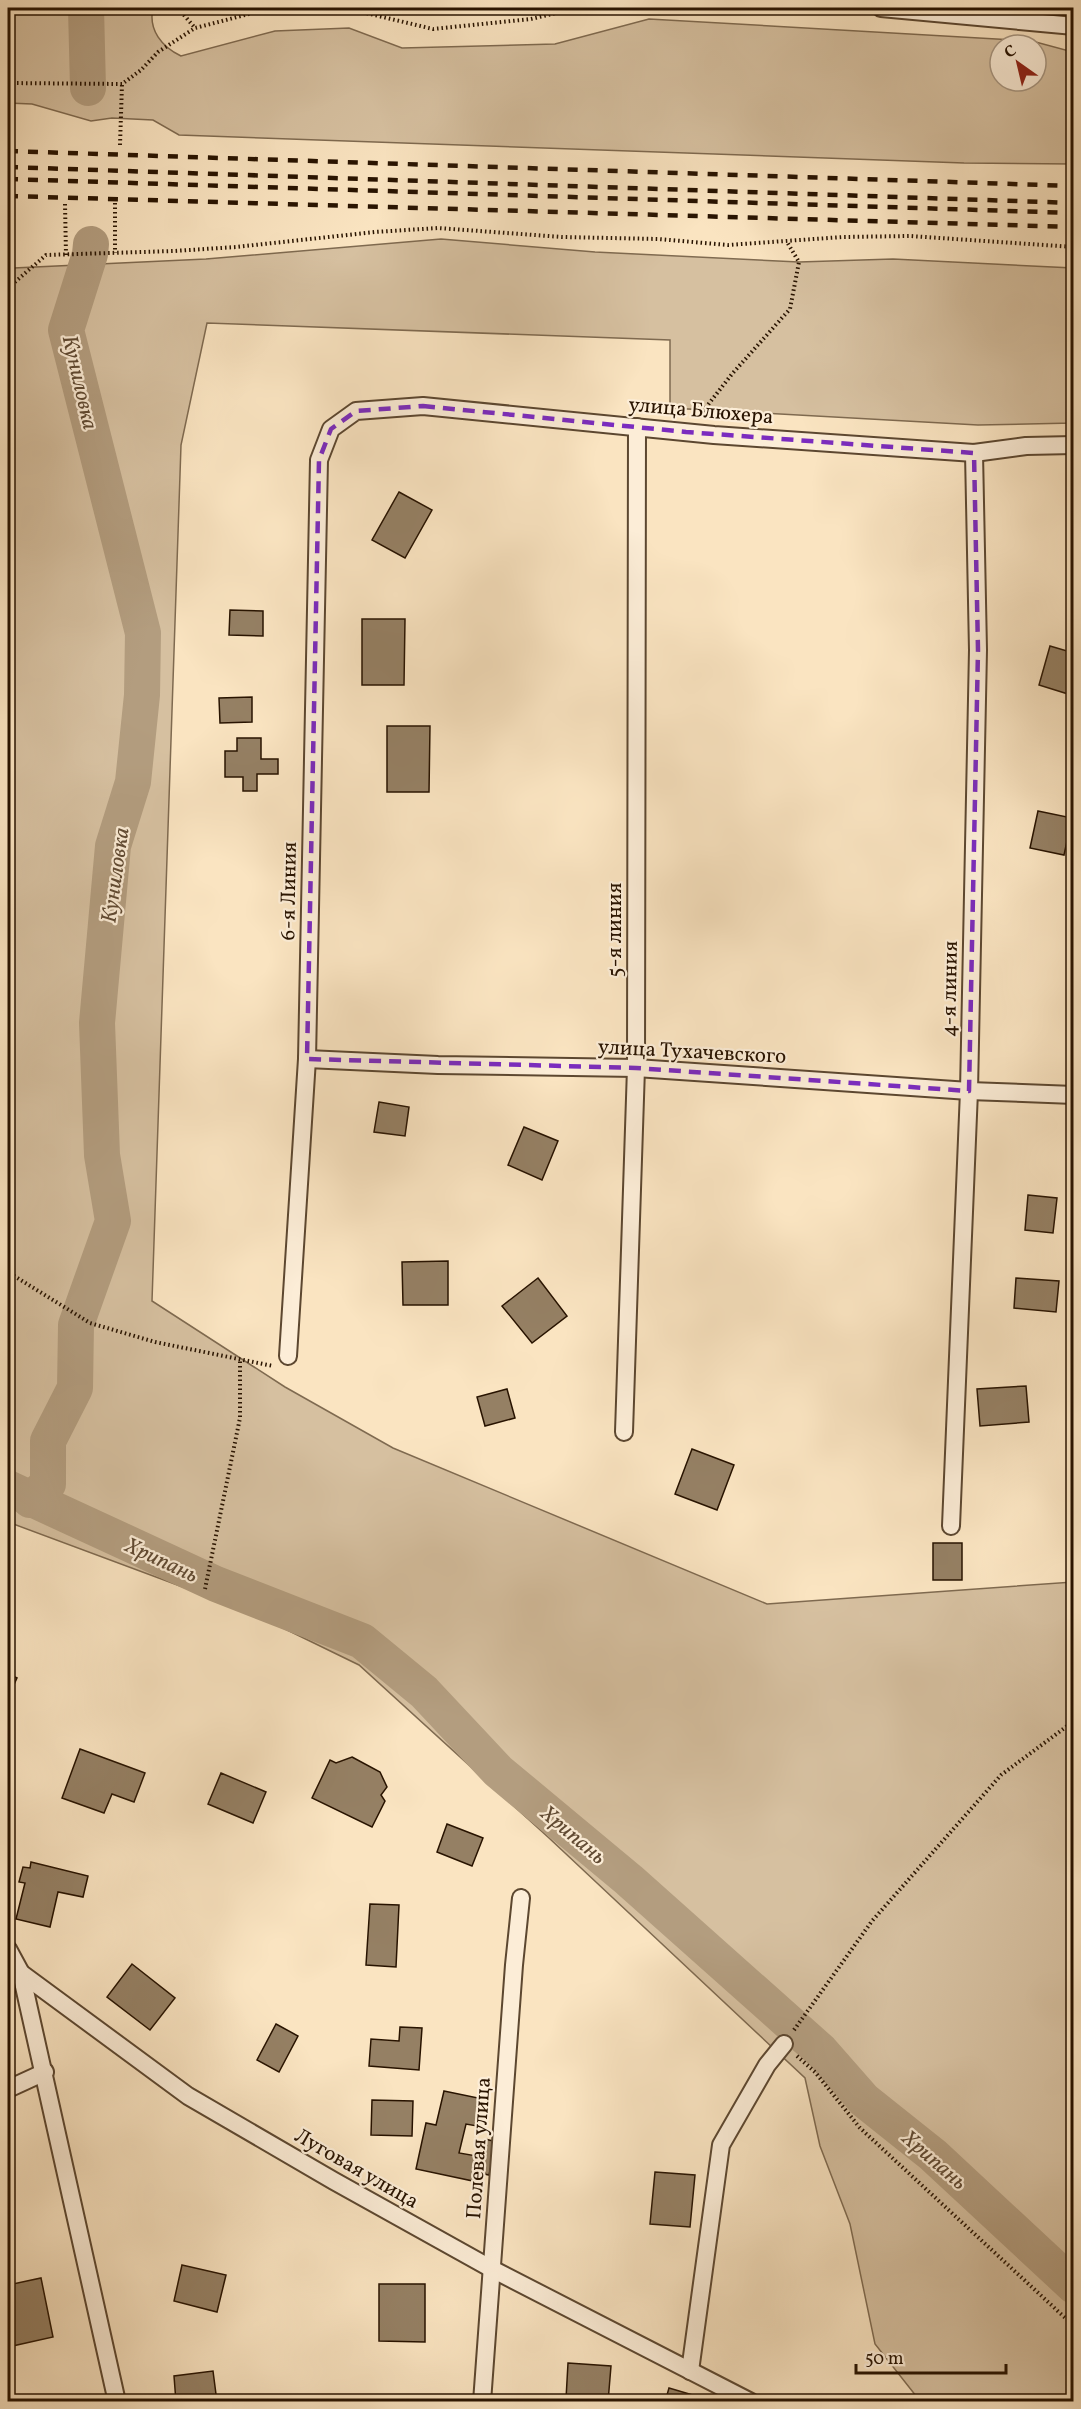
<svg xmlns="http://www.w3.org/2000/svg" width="1081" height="2409" font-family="Vollkorn,serif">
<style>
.green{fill:#d6c0a0;stroke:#7f6a50;stroke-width:1.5;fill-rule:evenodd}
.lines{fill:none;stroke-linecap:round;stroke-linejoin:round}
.river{stroke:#b39d7f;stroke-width:36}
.building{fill:#958064;stroke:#281300;stroke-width:1.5}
.minor-casing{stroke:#5c4730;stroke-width:20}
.path{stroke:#281300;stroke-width:4;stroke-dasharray:1.5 3;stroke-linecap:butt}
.minor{stroke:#fcedd7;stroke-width:16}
.rail{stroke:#281300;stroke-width:4.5;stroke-dasharray:10 10;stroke-linecap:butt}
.marked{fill:none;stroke:#7b2cbf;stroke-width:4.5;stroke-dasharray:12 8;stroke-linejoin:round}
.labels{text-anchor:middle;stroke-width:4.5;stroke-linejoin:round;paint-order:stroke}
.street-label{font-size:21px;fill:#281300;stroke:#fcedd7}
.water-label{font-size:22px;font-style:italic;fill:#604a33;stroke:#fcedd7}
</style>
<rect width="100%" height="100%" fill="#fae4c1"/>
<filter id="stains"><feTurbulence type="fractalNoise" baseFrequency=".00333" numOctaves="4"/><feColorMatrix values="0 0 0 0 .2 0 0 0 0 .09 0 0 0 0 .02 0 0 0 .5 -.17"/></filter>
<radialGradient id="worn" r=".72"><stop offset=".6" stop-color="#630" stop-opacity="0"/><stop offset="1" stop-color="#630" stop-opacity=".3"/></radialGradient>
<g class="green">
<path d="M8,8H153C148,30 162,47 181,56L275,31L349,28L402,48L555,44L649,19L1032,41L1073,52V164L964,163L179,135L153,120L112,118L91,121L32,104L8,103ZM1000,45H1036V81H1000Z"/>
<path d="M441,239L595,252L799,262L893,259L1073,268V423L978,425L670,408V340L207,323L181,445L152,1301L285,1387L393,1448L767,1604L1073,1582V2401H920L875,2344L850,2224L820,2146L805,2078L549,1838L359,1665L250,1612L8,1522V332L14,268L206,259Z"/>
</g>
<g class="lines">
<g class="river">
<path d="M86,8L88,88"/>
<path d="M8,1488L216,1584L362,1641L424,1692L498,1771L629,1880L821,2051L864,2100L933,2155L1074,2286"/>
<path d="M30,1500L48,1484V1441L75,1388L76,1325L113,1221L102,1155L97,1023L113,846L133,782L142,695L143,633L66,330L90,254L91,244"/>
</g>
</g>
<g class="building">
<path d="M399,492L432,510L405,558L372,540Z"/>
<path d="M230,610L263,611V636L229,635Z"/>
<path d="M362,619H405L404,685H362Z"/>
<path d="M1050,646L1074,653V678L1068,694L1039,685Z"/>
<path d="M252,697V722L220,723L219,698Z"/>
<path d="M387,726H430L429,792H387Z"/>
<path d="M237,738H261V759H278V774H257V791H243V777H225V751H237Z"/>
<path d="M1038,811L1072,818L1064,855L1030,848Z"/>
<path d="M379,1102L409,1107L405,1136L374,1132Z"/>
<path d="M524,1127L558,1141L542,1180L508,1165Z"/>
<path d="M1028,1195L1057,1198L1053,1233L1025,1230Z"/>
<path d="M448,1261V1305H403L402,1262Z"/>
<path d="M538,1278L567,1316L532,1343L502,1306Z"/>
<path d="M1016,1278L1059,1281L1056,1312L1014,1308Z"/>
<path d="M1026,1386L1029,1422L980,1426L977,1389Z"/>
<path d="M507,1389L515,1418L485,1426L477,1397Z"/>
<path d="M692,1449L734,1465L717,1510L675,1494Z"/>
<rect x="933" y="1543" width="29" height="37"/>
<path d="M8,1674L17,1678L8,1698Z"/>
<path d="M80,1749L145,1773L134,1802L112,1794L104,1813L62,1798Z"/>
<path d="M352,1757L380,1772L387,1787L381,1795L385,1801L372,1827L312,1798L330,1760L336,1763Z"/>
<path d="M221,1773L266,1792L253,1823L208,1804Z"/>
<path d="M447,1824L483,1838L472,1866L437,1852Z"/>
<path d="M31,1862L88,1876L83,1897L58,1892L50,1927L16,1919L25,1883L19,1882L23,1867L30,1868Z"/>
<path d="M370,1904L399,1905L396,1967L366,1965Z"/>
<path d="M132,1964L175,1998L150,2030L107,1997Z"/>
<path d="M276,2024L298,2036L279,2072L257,2060Z"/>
<path d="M400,2027L422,2028L419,2070L369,2066L371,2039L399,2041Z"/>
<path d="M444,2091L483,2099L477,2126L466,2124L459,2153L482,2157L485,2139L497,2142L489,2175L475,2172L473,2181L416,2169L426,2123L436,2125Z"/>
<path d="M372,2100L413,2101L412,2136L371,2135Z"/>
<path d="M655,2172L695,2175L690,2227L650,2224Z"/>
<path d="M182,2265L226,2275L217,2312L174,2301Z"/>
<path d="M41,2278L53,2337L8,2347V2285Z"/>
<path d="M379,2284H425V2342L379,2341Z"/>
<path d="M568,2363L611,2366L608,2402L566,2399Z"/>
<path d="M213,2371L217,2402H176L174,2376Z"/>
<path d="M669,2388L703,2398L702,2402H665Z"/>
</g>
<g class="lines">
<g class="minor-casing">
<g id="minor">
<path d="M881,8L1074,26"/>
<path d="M307,1059L438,1065L636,1068L969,1091L1074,1095"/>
<path d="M288,1356L307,1059L319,460L331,429L356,411L423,406L714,435L974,453L1026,446L1074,445"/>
<path d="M624,1432L636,1068L637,427"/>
<path d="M951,1526L969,1091L978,650L974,453"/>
<path d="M8,1949L21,1973L117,2402"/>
<path d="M21,1973L188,2096L334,2181L492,2269L751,2402"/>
<path d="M8,2089L45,2072"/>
<path d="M690,2371L721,2145L767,2065L784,2044"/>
<path d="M482,2402L514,1965L521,1898"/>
</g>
</g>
<g class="path">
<path d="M178,8L195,28"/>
<path d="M345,8L433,29L531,19L577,8"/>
<path d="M8,83L122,84L141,70L158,52L195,28L272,8"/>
<path d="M120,145L122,84"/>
<path d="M115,203V253"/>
<path d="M65,204L66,255"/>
<path d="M8,288L46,255L174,251L236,247L375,232L438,228L562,237L658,239L728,245L843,237L910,236L1074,247"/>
<path d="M700,415L732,374L790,309L799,262L787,242"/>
<path d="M8,1269L11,1274L90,1323L155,1342L273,1366"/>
<path d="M205,1589L240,1418V1360"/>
<path d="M794,2030L872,1921L1001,1775L1074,1721"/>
<path d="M797,2056L815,2072L860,2128L1074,2326"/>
</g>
<use href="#minor" class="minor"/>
<g class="rail">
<path d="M8,151L1074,186"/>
<path d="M8,167L1074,203"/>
<path d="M8,179L1074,213"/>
<path d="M8,196L1074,227"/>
</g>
</g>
<path class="marked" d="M423,406L686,432L974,453L978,650L969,1091L636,1068L307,1059L319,460L331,429L356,411Z"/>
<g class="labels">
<g class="street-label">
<text transform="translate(701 410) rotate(5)" y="7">улица Блюхера</text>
<text transform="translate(288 891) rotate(-89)" y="7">6-я Линия</text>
<text transform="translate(614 930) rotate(-90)" y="7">5-я линия</text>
<text transform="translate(949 989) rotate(-89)" y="7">4-я линия</text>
<text transform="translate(692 1051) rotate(3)" y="7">улица Тухачевского</text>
<text transform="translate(478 2148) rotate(-86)" y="7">Полевая улица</text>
<text transform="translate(357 2168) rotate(30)" y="7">Луговая улица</text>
</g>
<g class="water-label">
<text transform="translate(81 382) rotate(77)" y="8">Куниловка</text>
<text transform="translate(114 875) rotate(-82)" y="8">Куниловка</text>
<text transform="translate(162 1559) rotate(25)" y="8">Хрипань</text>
<text transform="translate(574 1834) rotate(40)" y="8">Хрипань</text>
<text transform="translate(935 2159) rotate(41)" y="8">Хрипань</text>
</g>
</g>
<rect width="1081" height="2409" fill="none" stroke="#fae4c1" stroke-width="30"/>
<rect x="9" y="9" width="1063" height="2391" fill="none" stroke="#281300" stroke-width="3"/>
<rect x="15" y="15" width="1051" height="2379" fill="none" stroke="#281300" stroke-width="1.5"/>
<g transform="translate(1018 63) rotate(326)"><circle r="28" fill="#fcedd7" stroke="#a79681" stroke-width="1.5"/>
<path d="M0-4.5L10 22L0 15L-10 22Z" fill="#8f2418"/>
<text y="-9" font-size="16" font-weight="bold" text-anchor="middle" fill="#281300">С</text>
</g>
<path d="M856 2364v9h150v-9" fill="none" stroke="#281300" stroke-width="3"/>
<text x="865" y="2364" font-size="18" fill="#281300" stroke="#fcedd7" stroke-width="4.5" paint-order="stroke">50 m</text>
<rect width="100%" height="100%" filter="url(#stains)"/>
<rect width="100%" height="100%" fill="url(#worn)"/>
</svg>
